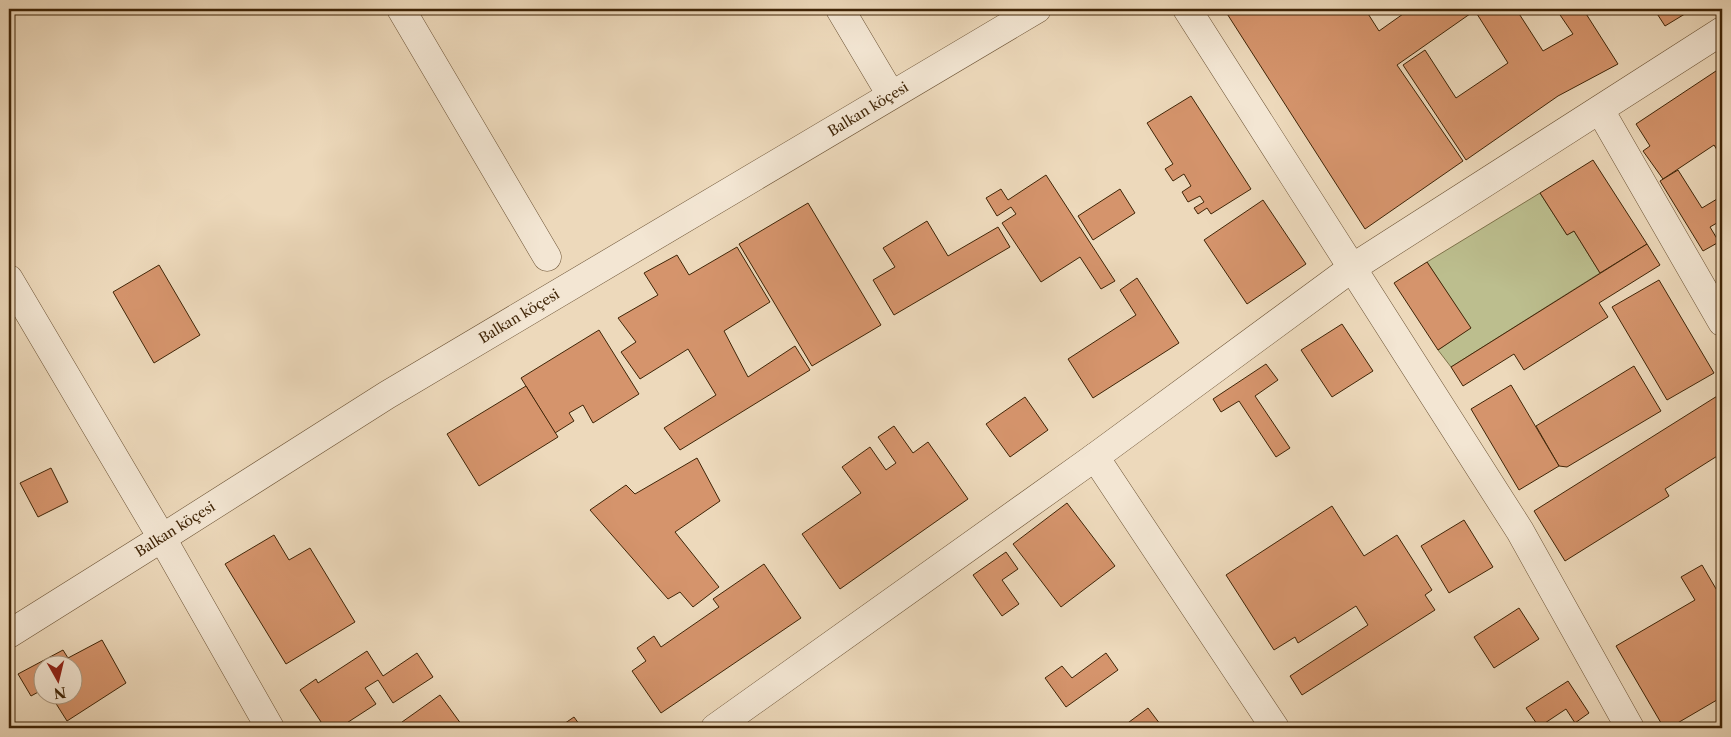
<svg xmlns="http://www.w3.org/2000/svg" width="1731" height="737" font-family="'Libre Caslon Text',serif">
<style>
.green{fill:#bcbe8e;stroke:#7e724a}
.building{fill:#d5946c;stroke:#402507}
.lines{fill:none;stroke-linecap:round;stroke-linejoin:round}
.minor-casing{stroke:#6b5234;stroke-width:29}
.minor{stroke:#f3e6d3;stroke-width:28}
.labels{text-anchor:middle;stroke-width:4;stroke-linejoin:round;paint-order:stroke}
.street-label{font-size:14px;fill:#402507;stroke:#f3e6d3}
</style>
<rect width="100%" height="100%" fill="#edd9bb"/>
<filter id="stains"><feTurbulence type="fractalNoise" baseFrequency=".004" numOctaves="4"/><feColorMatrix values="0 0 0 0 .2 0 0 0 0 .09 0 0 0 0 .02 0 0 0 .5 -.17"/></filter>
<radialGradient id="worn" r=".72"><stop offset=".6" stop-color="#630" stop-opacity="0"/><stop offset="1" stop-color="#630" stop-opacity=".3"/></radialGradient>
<path class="green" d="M1540,193L1567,235L1574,231L1600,273L1451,367L1438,350L1470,328L1427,262Z"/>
<g class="building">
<path d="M1224,9H1365L1379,31L1403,14L1400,9H1477L1397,65L1463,161L1365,229Z"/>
<path d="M1483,9H1516L1543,51L1573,34L1556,9H1583L1618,64L1558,96L1466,160L1403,65L1425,50L1456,98L1508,63L1477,14Z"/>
<path d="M1654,9H1693L1665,26Z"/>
<path d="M1722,67V158L1714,145L1663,179L1643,151L1650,146L1636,124Z"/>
<path d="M1191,96L1251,189L1211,214L1207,208L1198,214L1194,208L1204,202L1200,196L1188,202L1182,192L1191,186L1184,174L1173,181L1165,169L1173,164L1147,123Z"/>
<path d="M1593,160L1647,244L1600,273L1574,231L1567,235L1540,193Z"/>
<path d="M1678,170L1702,208L1722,196V220L1710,227L1719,242L1703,251L1660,181Z"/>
<path d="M1046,175L1115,281L1101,289L1080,257L1041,282L1002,223L1016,214L1011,207L997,216L986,198L1001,189L1008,200Z"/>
<path d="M1120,189L1135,213L1093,240L1078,216Z"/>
<path d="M1263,200L1306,264L1247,304L1204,240Z"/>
<path d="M808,203L881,325L812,366L739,244Z"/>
<path d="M927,221L948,256L998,227L1010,247L894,315L873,280L895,267L883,248Z"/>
<path d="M1647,244L1660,265L1599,303L1608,317L1524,370L1514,354L1463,386L1451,367Z"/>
<path d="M737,247L770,302L724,331L748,377L795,346L810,370L680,450L664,428L716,395L688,349L640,379L621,352L636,342L618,318L658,295L644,273L677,255L689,275Z"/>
<path d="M1427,262L1471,328L1438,350L1394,283Z"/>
<path d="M159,265L200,335L154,363L113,292Z"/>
<path d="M1137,278L1179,343L1093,398L1068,359L1136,315L1120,290Z"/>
<path d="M1659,280L1714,373L1667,400L1612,307Z"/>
<path d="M1342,324L1373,371L1332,397L1301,350Z"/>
<path d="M599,330L639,394L593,423L583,405L569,413L574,421L555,433L521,378Z"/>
<path d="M1266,364L1278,380L1255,396L1290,448L1276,457L1239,401L1221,412L1213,399Z"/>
<path d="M1634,366L1661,411L1567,467L1559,466L1536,426Z"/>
<path d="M1511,385L1559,466L1519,490L1471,409Z"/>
<path d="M526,386L558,437L479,486L447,434Z"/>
<path d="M1722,393V453L1665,489L1669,496L1565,561L1534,511Z"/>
<path d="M1025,397L1048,430L1010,457L986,424Z"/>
<path d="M894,426L913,453L928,442L968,499L840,589L802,534L861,493L842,467L870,447L886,470L896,463L878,437Z"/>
<path d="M697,458L720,501L675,532L719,587L693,607L680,592L668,599L590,510L626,485L635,494Z"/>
<path d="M51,468L68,502L38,517L20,483Z"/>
<path d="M1067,503L1115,566L1061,607L1013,544Z"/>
<path d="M1332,506L1364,556L1397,535L1432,590L1425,595L1435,610L1302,695L1290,676L1368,625L1356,606L1298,643L1295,637L1274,650L1226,575Z"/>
<path d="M1464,520L1493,567L1449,593L1421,546Z"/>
<path d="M274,535L289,560L310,548L355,622L286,664L225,564Z"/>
<path d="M1006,552L1018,569L1002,580L1019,604L1002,616L973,575Z"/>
<path d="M764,564L801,618L661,713L632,671L646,661L637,648L654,636L661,647L719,607L713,599Z"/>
<path d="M1702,565L1722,599V697L1669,728H1664L1616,646L1695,600L1681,577Z"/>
<path d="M1519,608L1539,639L1494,668L1474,637Z"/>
<path d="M102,640L126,683L67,721L50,694H72V664H42V690L31,696L18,674L63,650L68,658Z"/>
<path d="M367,651L383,676L417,653L433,677L393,703L378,680L365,688L376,704L339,728H325L300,690L316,679L318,683Z"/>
<path d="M1106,653L1118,670L1066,707L1045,678L1062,666L1072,678Z"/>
<path d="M1568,681L1589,713L1575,723L1566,709L1539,727L1526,708Z"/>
<path d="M440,695L464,728H406L402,722Z"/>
<path d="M1148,708L1160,724L1155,728H1121Z"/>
<path d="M574,717L582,728H558Z"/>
</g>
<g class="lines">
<g class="minor-casing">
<g id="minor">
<path d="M401,9L547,257"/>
<path d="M840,9L891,95"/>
<path d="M1187,9L1520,531L1630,728"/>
<path d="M1600,110L1722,322"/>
<path d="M9,279L162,538L270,728"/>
<path d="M1095,457L1275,728"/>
<path d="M9,634L162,538L387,395L1037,9"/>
<path d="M715,728L1095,457L1352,268L1722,31"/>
</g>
</g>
<use href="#minor" class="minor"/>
</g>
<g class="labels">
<g class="street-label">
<text transform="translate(868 109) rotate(-31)" y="5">Balkan köçesi</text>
<text transform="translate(519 316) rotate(-31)" y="5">Balkan köçesi</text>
<text transform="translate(175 529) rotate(-32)" y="5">Balkan köçesi</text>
</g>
</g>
<rect width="1731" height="737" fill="none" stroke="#edd9bb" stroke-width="30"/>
<rect x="10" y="10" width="1711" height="717" fill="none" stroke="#402507" stroke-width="2.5"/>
<rect x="15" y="15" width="1701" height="707" fill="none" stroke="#402507"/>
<g transform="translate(58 680) rotate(172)"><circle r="24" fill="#f3e6d3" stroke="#ab9981"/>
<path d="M0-4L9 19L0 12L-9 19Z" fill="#8f2418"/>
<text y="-8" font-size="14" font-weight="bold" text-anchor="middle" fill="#402507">N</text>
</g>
<rect width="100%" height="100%" filter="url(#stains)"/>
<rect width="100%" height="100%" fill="url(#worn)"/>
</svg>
